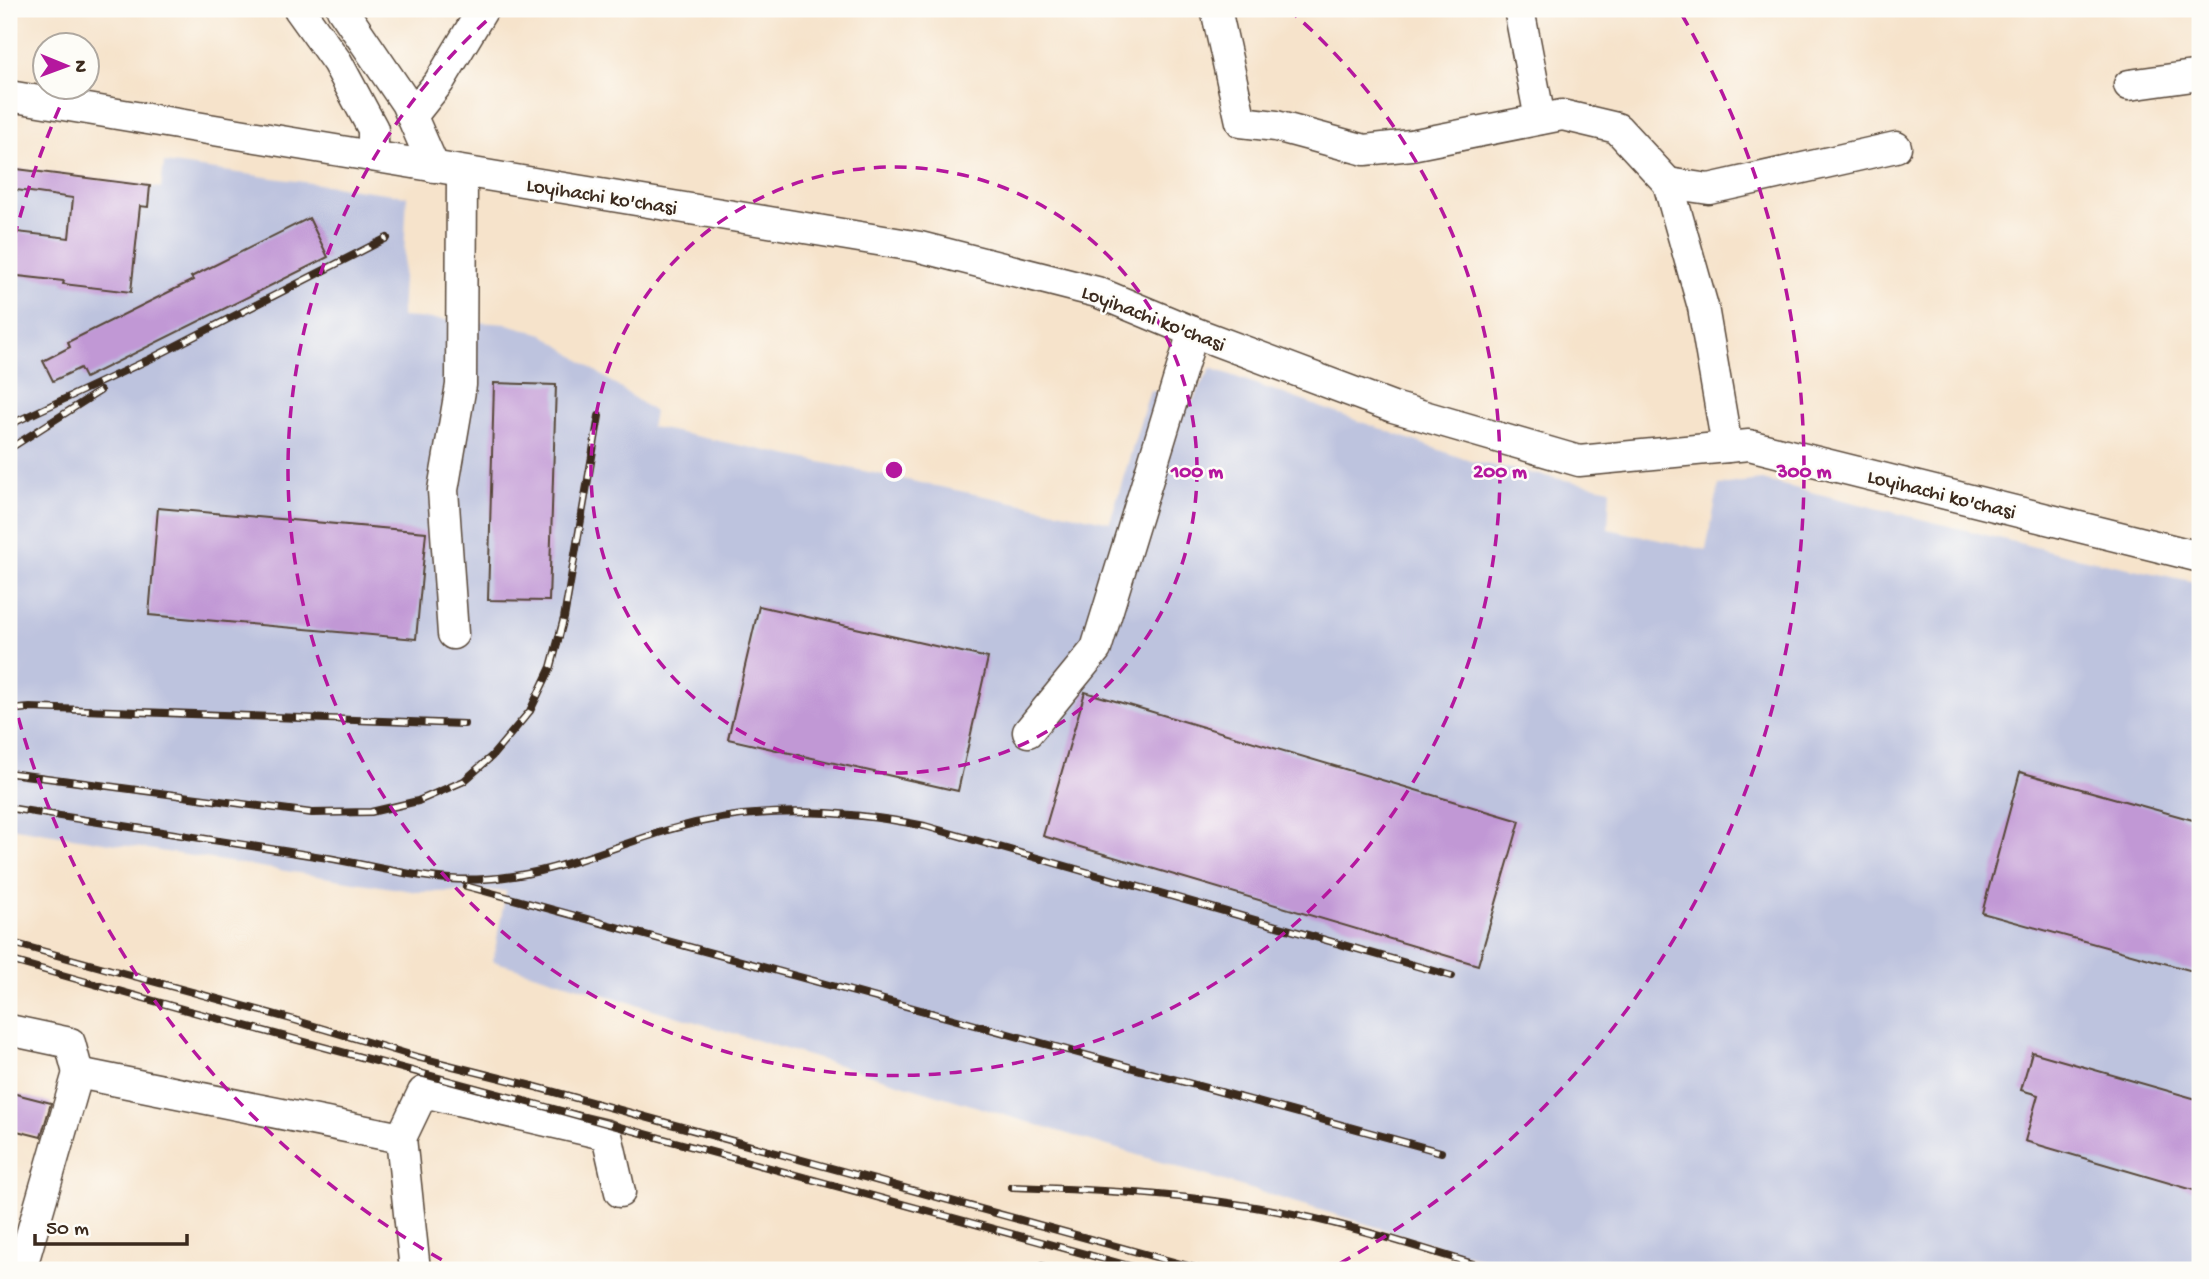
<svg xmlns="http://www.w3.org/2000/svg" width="2209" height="1279" font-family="'Gochi Hand',sans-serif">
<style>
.industrial{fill:#bdc3de}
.building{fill:#c198d5}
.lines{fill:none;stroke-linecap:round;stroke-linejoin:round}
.minor-casing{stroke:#574638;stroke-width:33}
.minor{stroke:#fff;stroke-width:30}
.rail-casing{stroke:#3b2a1e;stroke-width:8}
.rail{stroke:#fdfcf7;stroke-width:5;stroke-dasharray:16;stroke-linecap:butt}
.ring{fill:none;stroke:#b5179e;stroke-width:3.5;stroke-dasharray:12 9}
.labels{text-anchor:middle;stroke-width:5;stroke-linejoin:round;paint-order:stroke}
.street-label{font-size:21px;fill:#3b2a1e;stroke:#fdfcf7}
.centre{fill:#b5179e;stroke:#fdfcf7;stroke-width:3.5}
.ring-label{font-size:21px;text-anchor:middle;font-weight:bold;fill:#b5179e;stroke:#fdfcf7;stroke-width:5;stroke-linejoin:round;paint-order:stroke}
</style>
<rect width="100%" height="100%" fill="#fdfcf7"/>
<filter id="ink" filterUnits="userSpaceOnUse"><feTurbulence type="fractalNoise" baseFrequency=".0143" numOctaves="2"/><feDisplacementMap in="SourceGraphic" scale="14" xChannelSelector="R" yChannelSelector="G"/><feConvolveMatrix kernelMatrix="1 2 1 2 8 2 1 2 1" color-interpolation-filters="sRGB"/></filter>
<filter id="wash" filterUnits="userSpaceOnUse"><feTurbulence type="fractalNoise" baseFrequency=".00686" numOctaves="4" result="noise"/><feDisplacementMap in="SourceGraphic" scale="28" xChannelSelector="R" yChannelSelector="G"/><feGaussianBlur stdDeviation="1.57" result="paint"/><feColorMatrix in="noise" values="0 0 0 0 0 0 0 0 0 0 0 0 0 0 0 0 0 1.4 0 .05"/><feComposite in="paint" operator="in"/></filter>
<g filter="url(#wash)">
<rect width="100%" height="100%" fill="#f6e3cb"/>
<path class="industrial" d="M164,163L407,196L401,317L507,324L543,334L654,412L651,427L1110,522L1150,390L1192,402L1211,368L1470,461L1610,489L1608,529L1706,550L1719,485L1762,480L2067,555L2200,583V1270H1519L493,961L506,891L418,892L9,827V168L161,188Z"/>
<g id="blocks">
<g class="building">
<path d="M9,168L150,186L148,207L140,206L131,292L63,284L64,281L9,275V231L69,238L73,198L9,189Z"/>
<path d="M309,218L328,257L85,378L80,368L53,381L43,361L70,347L68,342L193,280L191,277Z"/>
<path d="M494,383L556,385L549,601L488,600Z"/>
<path d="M158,508L426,532L416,639L149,615Z"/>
<path d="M759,606L988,658L958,791L728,739Z"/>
<path d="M1085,692L1520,821L1478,965L1043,836Z"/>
<path d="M2020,772L2200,822V973L1982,913Z"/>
<path d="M2032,1052L2200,1100V1192L2025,1141L2038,1095L2021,1090Z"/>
<path d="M12,1093L51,1103L41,1137L9,1129V1105Z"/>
</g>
</g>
</g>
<g filter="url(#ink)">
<use href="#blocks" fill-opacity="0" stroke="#574638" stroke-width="2"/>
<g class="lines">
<g class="minor-casing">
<g id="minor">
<path d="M299,9L337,62L373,129V156"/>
<path d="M342,9L406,103L434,167"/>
<path d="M1216,9L1241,122L1276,126L1365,150L1411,145L1562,115L1617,128L1668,183L1703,307L1727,447"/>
<path d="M1519,9L1540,119"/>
<path d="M2129,85L2200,75"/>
<path d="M9,96L920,247L1097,292L1193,332L1393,407L1579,461L1749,445L2200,557"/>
<path d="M412,116L439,82L483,9"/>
<path d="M1668,183L1709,189L1896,147"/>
<path d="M453,634L443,490L461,385L462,172"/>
<path d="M1028,732L1096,649L1193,332"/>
<path d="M9,1030L70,1043L78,1073L401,1138L423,1092L607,1135L620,1192"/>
<path d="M401,1138L415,1270"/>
<path d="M21,1270L78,1073"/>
</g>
</g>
<use href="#minor" class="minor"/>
<g class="rail-casing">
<g id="rail">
<path d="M11,424L150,359L387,238"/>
<path d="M9,449L100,391"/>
<path d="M9,710L30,708L464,724"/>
<path d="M9,773L312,813L371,812L418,801L464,781L492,756L530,711L551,667L564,618L599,416"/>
<path d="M9,808C115,825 222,841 328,858C379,867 433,883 485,879C553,875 605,849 668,830C752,805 841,809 925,826L1452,976"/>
<path d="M466,886L1441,1152"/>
<path d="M9,942L291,1019L417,1057L536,1087L1203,1270"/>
<path d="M9,960L186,1010L543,1106L1144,1270"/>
<path d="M1012,1187C1107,1190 1200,1195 1293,1214C1361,1228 1427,1250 1493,1270"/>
<path d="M1042,1266L1052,1270"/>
</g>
</g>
<use href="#rail" class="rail"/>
</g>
</g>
<g class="ring">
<circle cx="894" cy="470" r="303"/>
<path d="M1288 9A606 606 0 1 1 500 9"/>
<path d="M460 1270A910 910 0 0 1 9 682M9 258A910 910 0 0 1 66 93M1682 15A910 910 0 0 1 1328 1270"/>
</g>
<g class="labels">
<g class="street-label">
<text transform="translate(602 195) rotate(9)" y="7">Loyihachi ko'chasi</text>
<text transform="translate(1154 317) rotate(21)" y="7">Loyihachi ko'chasi</text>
<text transform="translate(1942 493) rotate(14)" y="7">Loyihachi ko'chasi</text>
</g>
</g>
<circle cx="894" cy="470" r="10" class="centre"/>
<g class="ring-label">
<text x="1197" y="477">100 m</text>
<text x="1500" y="477">200 m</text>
<text x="1804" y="477">300 m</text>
</g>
<rect width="2209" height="1279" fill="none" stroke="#fdfcf7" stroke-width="35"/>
<g transform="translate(66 66) rotate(91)"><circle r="33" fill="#fdfcf7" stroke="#afa8a0" stroke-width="2"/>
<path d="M0-5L12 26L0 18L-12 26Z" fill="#b5179e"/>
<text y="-10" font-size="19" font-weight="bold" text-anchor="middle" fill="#3b2a1e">N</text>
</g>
<path d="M35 1234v10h152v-10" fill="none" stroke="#3b2a1e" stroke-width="3.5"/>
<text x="46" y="1234" font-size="21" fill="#3b2a1e" stroke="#fdfcf7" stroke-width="5" paint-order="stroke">50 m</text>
</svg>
